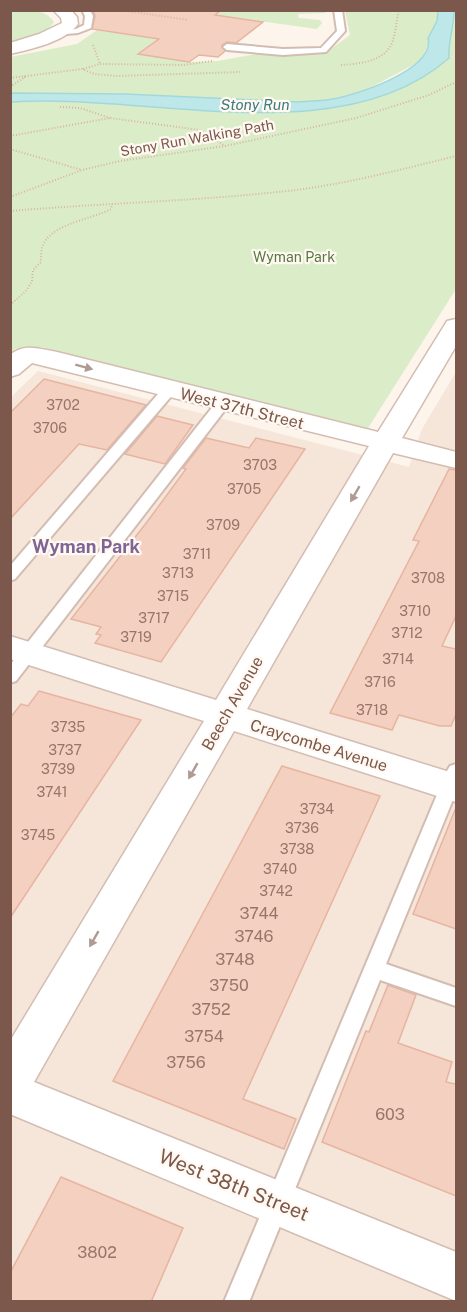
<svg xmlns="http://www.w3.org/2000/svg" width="467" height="1312" font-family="'Public Sans',sans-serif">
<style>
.residential{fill:#f6e5d9}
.green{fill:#dbedc8}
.water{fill:#bde7e9;stroke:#a3d8db;stroke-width:1.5}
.building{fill:#f4d0c1;stroke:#e7b4a1;stroke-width:1.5}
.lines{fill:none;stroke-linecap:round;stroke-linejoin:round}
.lane-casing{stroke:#d3bdb2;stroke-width:4}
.street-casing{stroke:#d3bdb2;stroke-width:3}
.path{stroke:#dab3a3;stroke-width:2;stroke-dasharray:1 2;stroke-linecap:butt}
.lane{fill:#fff;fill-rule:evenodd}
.street{fill:#fff;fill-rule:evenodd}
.oneway{fill:#b09a94}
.labels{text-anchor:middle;stroke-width:4.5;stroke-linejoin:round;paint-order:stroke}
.far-street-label{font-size:14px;fill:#7b574c;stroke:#fff9f2}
.far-park-label{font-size:14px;fill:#587a40;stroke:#fff9f2}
.number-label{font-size:14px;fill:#997569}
.far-water-label{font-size:15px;font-style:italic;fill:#3e7c7f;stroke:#fff9f2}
.street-label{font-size:16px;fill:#7b574c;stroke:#fff9f2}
.near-number-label{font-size:16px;fill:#997569}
.neighbourhood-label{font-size:18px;font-weight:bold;fill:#7f6496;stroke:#fff9f2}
.near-street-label{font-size:20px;fill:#7b574c;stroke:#fff9f2}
</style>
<rect width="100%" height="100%" fill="#fdf4eb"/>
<path class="residential" d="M38,371L409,467L422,429L456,372V1301L11,1302V397Z"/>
<g class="green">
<path d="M11,11C28,11 43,7 54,22L45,33L11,44Z"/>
<path d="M206,11H329L325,13L298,14L299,18L320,20L322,23L317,29L215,15L218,12Z"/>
<path d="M345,11H438V17L422,60L368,89L329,100L299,102L125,94L11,93L10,57L77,44L97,30L159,39L139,54L189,62L218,61L256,54H324L350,35Z"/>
<path d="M446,11H456V289L368,428L357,431L41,347L15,349L11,353V98L266,107L348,100L435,62Z"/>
</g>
<path class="water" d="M438,11H454C454,27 448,41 449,58C341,154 143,92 11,102V93L125,94L299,102C308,101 318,101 327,100C352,97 436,70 428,38L437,21Z"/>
<g class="building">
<path d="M93,10H221L215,15L263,22L236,43L227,42L222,45L225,51L218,57L199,55L189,62L138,54L159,39L92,29L95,16Z"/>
<path d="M44,379L146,405L107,450L79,444L10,519V413Z"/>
<path d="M157,416L193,425L165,464L125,454Z"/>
<path d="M206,438L249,448L256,438L305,449L161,662L95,643L101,635L96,634L101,627L71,619L147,522L186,469L183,468Z"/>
<path d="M449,469L456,470V616L442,646L456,649V714L451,726H440L399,715L392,730L330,713L419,541L413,540Z"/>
<path d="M39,691L141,720L10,918V718L21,704L28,706Z"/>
<path d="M282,766L380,796L243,1099L296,1119L284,1149L113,1081Z"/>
<path d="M455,810H456V929L413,914Z"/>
<path d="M388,985L416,995L398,1043L452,1062L446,1082L456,1084V1196L322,1142L366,1031L369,1032Z"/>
<path d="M61,1177L183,1228L151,1302H10V1273Z"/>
</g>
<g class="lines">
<g class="lane-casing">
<g id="lane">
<path d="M82,10H90L93,16L91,28L78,33L54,35V31L76,29L84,25L85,16Z"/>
<path d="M334,10H342L345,31L326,52L283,55L227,50L223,47L227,44L283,49L321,48L337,31Z"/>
<path d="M169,386L175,390L174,393L15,579L10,581V566L164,387Z"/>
<path d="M223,399L230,403L228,406L16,681L10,683V665L218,400Z"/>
<path d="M456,764V792L386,964L456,988V1006L380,980L249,1302H224L447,771L450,766Z"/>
</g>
</g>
<g class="street-casing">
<g id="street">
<path d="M53,10H71L77,17L78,24C65,42 31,49 10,54V43L39,34L62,23L61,18Z"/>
<path d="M456,319V346L402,438L456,452V468L393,453L247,709L456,774V802L234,731L34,1082L456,1252V1301L10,1114V1041L204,721L10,659V636L216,700L369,446L32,363L19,374L10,377V355C25,343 39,349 57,352L378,432L444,326L447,321Z"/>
</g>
</g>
<g class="path">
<path d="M120,10L188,20"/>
<path d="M93,45L100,64"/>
<path d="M341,65C358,64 384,62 392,43C396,33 396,21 399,10"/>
<path d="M83,69L100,64L184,65L212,61"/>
<path d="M10,78L82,69L94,74L116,76L240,72"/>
<path d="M10,87L25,77L22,76"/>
<path d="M60,107L80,108L110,118"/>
<path d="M10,136L110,118L200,130L225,146"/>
<path d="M10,149L82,170"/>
<path d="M10,197L82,170L120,161L225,146L356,118L429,95L456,82"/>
<path d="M10,211C105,203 201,201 296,190C350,183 403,169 456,156"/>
<path d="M10,305L27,290L32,281L33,270L41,262C41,257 41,252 42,248C48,224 93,219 111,209L112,204"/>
</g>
<use href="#lane" class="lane"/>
<use href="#street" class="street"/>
</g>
<defs><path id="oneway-solid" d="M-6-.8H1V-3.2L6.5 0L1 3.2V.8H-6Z" transform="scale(1.5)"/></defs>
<g class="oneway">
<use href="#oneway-solid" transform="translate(84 367) rotate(15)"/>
<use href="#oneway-solid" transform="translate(355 494) rotate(120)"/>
<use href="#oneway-solid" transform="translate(193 771) rotate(120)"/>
<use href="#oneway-solid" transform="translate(94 939) rotate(120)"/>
</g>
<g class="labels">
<g class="far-street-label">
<text transform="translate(197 138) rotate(-10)" y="5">Stony Run Walking Path</text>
</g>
<g class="far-park-label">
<text x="294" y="262">Wyman Park</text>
</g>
<g class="number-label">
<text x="63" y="410">3702</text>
<text x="50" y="433">3706</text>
<text x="260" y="470">3703</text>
<text x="244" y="494">3705</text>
<text x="223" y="530">3709</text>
<text x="197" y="559">3711</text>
<text x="178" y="578">3713</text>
<text x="428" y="583">3708</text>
<text x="173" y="601">3715</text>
<text x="415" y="616">3710</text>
<text x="154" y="623">3717</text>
<text x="407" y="638">3712</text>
<text x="136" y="642">3719</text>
<text x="398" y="664">3714</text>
<text x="380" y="687">3716</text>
<text x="372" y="715">3718</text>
<text x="68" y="732">3735</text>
<text x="65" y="755">3737</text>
<text x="58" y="774">3739</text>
<text x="52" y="797">3741</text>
<text x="317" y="814">3734</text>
<text x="302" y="833">3736</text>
<text x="38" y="840">3745</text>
<text x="297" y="854">3738</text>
<text x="280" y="874">3740</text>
<text x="276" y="896">3742</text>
</g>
<g class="far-water-label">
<text x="255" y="110">Stony Run</text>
</g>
<g class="street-label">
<text transform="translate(242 408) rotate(14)" y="6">West 37th Street</text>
<text transform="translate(232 703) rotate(-60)" y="6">Beech Avenue</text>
<text transform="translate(319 745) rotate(17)" y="6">Craycombe Avenue</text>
</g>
<g class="near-number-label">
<text x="259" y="919">3744</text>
<text x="254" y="942">3746</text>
<text x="235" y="965">3748</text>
<text x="229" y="991">3750</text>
<text x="211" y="1015">3752</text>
<text x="204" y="1042">3754</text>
<text x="186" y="1068">3756</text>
<text x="390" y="1120">603</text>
<text x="97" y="1258">3802</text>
</g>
<g class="neighbourhood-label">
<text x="86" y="553">Wyman Park</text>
</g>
<g class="near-street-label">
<text transform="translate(234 1185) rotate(22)" y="7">West 38th Street</text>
</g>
</g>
<rect width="467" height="1312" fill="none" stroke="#7b574c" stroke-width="24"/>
</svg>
